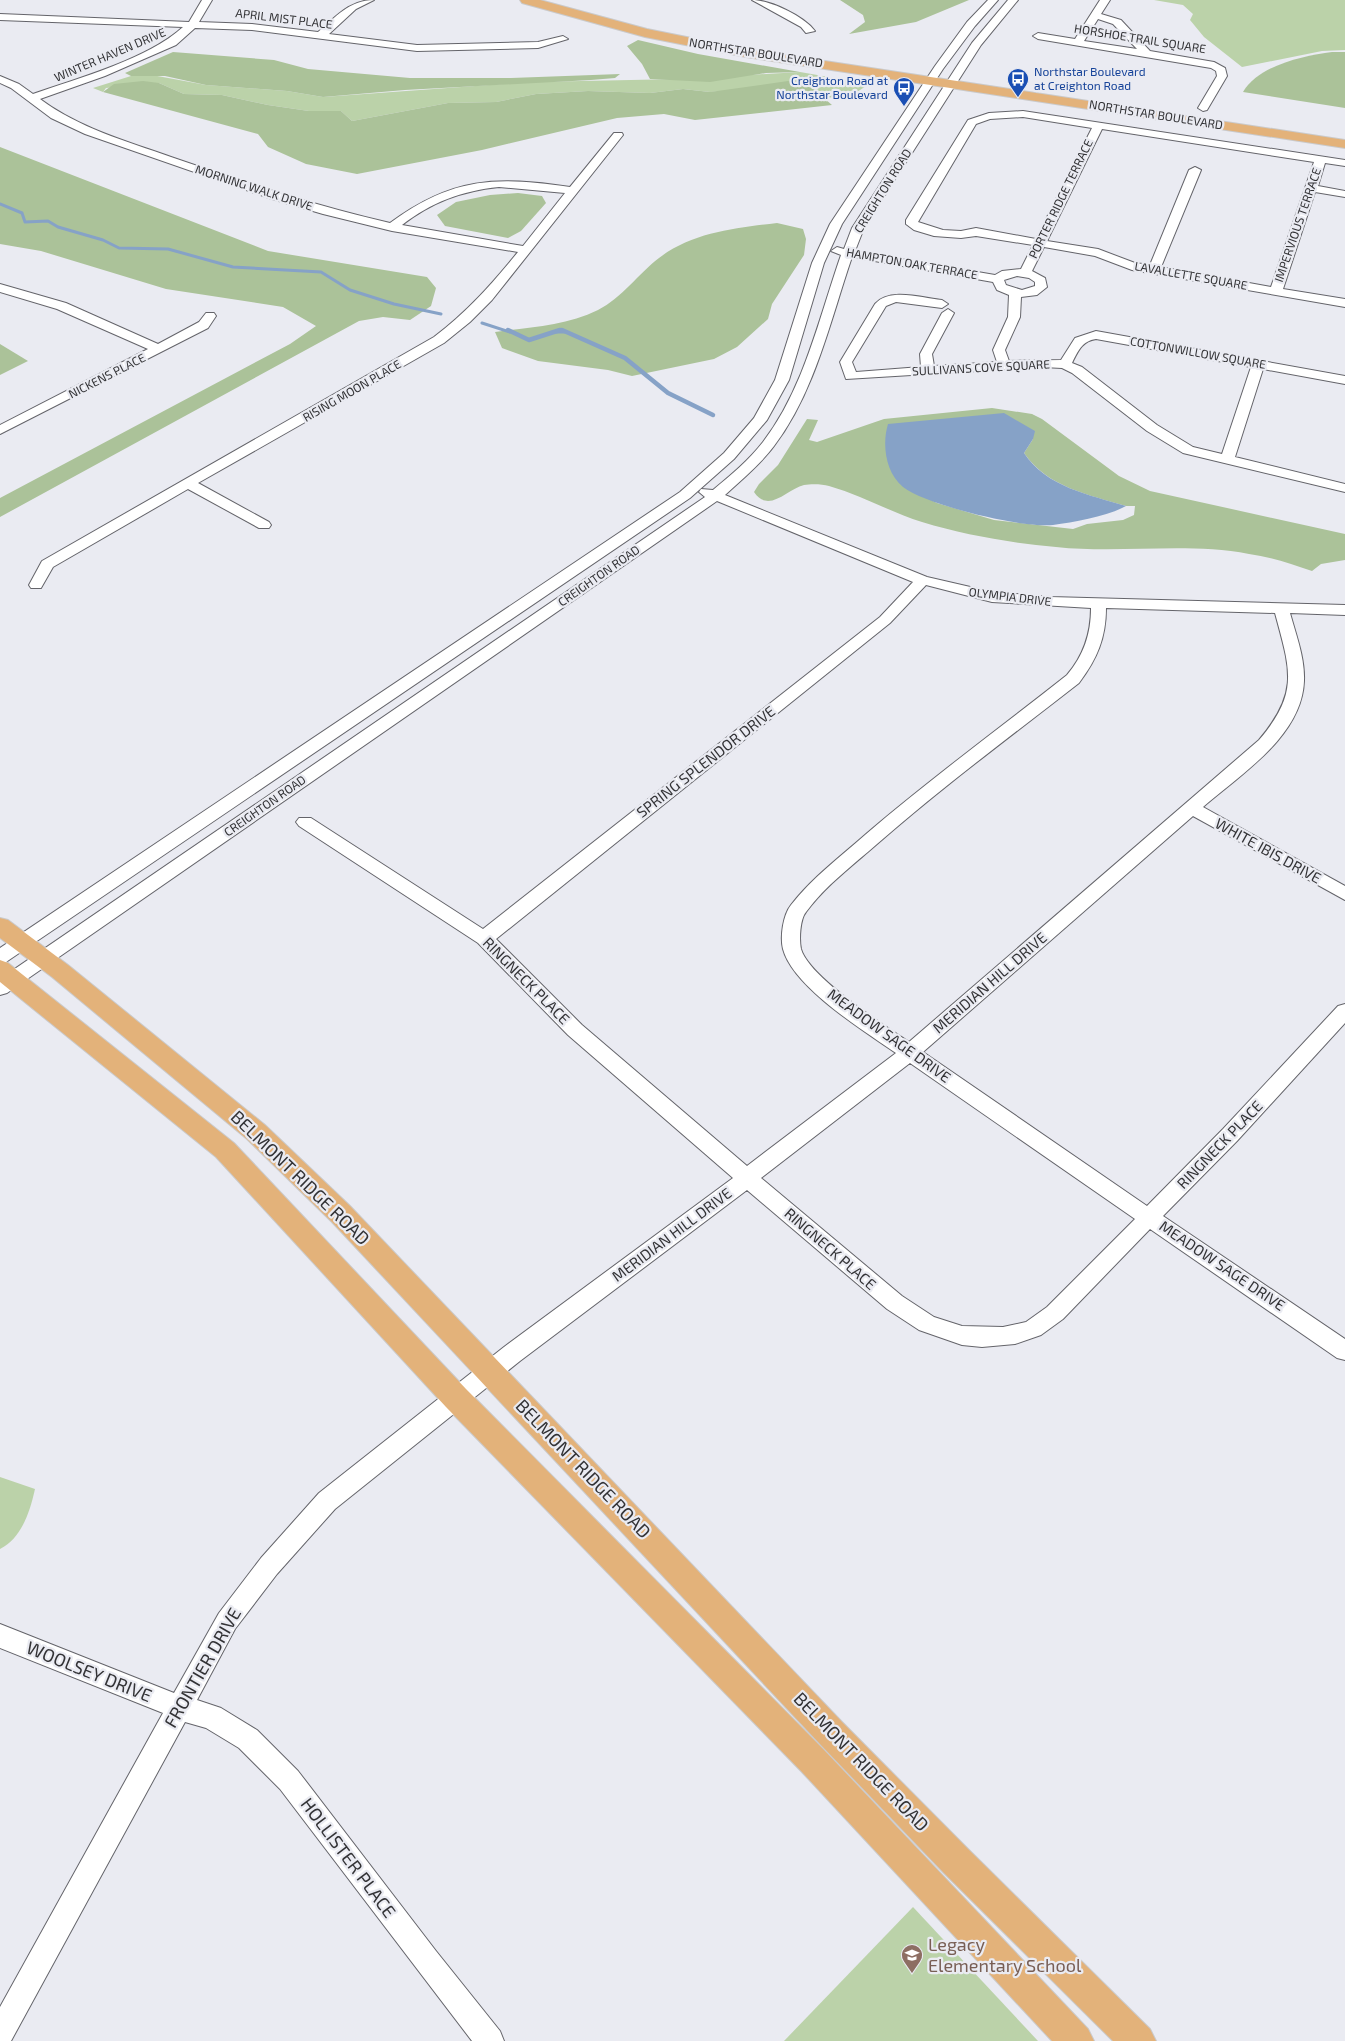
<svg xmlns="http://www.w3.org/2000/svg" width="1345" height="2041" font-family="'Exo 2',sans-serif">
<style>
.green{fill:#bbd2a9}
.forest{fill:#abc299;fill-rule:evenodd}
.water{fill:#86a2c7}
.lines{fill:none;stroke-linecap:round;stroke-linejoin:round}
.stream-far1{stroke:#86a2c7;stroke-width:3}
.stream{stroke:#86a2c7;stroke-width:4.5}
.minor-casing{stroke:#64646a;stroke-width:2}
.major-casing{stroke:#cacacb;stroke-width:2}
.minor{fill:#fff;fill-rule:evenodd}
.major{fill:#e3b27a;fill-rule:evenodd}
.labels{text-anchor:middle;stroke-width:4.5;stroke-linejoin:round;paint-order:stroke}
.far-street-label{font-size:12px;fill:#333336;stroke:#eaebf2}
.far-transit-label{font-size:12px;fill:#164399;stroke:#eaebf2;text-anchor:start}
.street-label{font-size:15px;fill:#333336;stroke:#eaebf2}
.near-street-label{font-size:18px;fill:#333336;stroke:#eaebf2}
.near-education-label{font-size:18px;fill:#785e54;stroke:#eaebf2;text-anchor:start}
</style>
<rect width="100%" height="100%" fill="#eaebf2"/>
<g class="green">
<path d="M1154,0H1345V50L1322,51L1242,67L1204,37L1190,20L1193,14L1183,5Z"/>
<path d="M800,72L869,84L851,96L824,98L810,86L710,92L683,89L650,93L588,91L536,94L496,102L448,103L352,121L341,111H309L268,105L222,95L184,94L159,83L106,88L103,92L93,88L131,76L152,75L206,85L287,91L323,97L532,82L680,79Z"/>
<path d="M0,1477L35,1489C30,1511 22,1538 0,1549Z"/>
<path d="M913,1907L1038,2041H784Z"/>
</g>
<g class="forest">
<path d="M840,0H969L916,22L849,34L865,22L863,15Z"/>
<path d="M638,40L698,54L800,72L766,73L710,82L650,79L642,64L627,46Z"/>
<path d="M173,52L274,60L308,69L410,78H511L620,74L615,78L591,80L405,90L323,97L287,91L206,85L165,76H131L125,73Z"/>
<path d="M1332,52H1345V108L1243,92C1259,65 1303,56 1332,52Z"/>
<path d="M143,81L159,83L184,94L222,95L268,105L309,111H341L352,121L448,103L496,102L536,94L588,91L650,93L683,89L710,92L788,81L810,86L832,105L695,120L664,114L617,118L482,150L357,174L306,164L268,147L258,134L103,92L114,84Z"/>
<path d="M0,147L268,251L427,277L436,288L431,306L410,320L383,317L359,321L0,517V498L290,344L316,326L283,307L166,289L41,251L0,244Z"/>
<path d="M518,193L542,196L546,203L521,231L508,238L445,226L437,215L456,202L490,195Z"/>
<path d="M777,223L803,229L806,239L804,255L772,304L768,319L737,347L714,359L632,376L608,370L538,361L502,348L495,332C530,327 566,326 598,310C622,298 638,274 659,258C693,232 736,228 777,223Z"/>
<path d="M0,344L28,361L0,375Z"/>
<path d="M992,408L1032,414L1042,419L1119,476L1150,491L1345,534V560L1321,564L1312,571C1291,564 1271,557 1249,554C1185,542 1120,554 1056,547C1011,543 965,535 922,522C890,512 861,495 829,486C822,484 811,484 804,485C787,489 769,514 754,492L759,484L778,465L807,419L818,420L809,440L817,442L884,419ZM1033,439L1024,453C1047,487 1089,495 1126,506H1135L1134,515L1123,520L1087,524L1073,529L994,520L937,503L903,486Z"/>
</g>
<path class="water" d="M1004,413L1035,431L1033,439L1024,453C1046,487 1090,495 1126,506C1108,516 1075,522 1053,525C1022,528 928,506 903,487C885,472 882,444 888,424Z"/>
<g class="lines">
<g class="stream-far1">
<path d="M0,204L22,213L25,222L48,221L58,227L103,240L119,248L168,249L233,267L321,272L350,290L394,304L441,314"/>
<path d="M482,323L510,332"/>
<path d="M556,332H565"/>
</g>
<g class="stream">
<path d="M508,330L529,340L560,330"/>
<path d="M562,330L625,358L668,393L713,415"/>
</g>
<g class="minor-casing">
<g id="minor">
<path d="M202,0H212L199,22L252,24L318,32C336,17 349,0 374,0L356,9L329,34L417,45L538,42L563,36L568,39L538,48L417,51L252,30L195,28L176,45L105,76L40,99C79,128 126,141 171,157C244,182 315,206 390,223C452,177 496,176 570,187L614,133H622L623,135L492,300L470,322L444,343L198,483L269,522L271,525L269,528H259L188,489L53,567L41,588H31L29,585L42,561L434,337C467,312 492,284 518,252L392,231L323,214L272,199L85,134L51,118L11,88L0,83V76L19,84L33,94C79,78 148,59 183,27L0,20V14L189,22ZM499,187L565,193L523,246L402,225C432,202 461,191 499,187Z"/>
<path d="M752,0C770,0 804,16 815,31L806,33L801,27Z"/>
<path d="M988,0H998L975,26L943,69L842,224L824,263L789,380L767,420L734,459L690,498L6,962L0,964V948L680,492L724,453L754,418L775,380L812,263L830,224L935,66L967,22Z"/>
<path d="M1008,0H1018L981,45L864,228L855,251L995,275L1002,271L1021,269L1033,245L976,236L961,238L934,236L914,230L906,224V220L968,120L989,113L1023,111L1345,160V166L1325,163L1318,186L1345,191V197L1315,192L1283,289L1345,299V307L1132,270L1095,256L1044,247L1032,271L1045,278L1047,287L1037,295L1021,297L1020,317L1005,350L1009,361L1061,360L1075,338L1096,331L1345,376V384L1263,369L1235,457L1345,484V492L1183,453L1147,431L1072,373L1062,368L1043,367L846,379L840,362L875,304C889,287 923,298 942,300L948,304L942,308L896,302L886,306L852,362L856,372L921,367L920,354L942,313L948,309L954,313L932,354L934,366L997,362L993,350L1008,317L1009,295L997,290L993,282L852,257C830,321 815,392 774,446C760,465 742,479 725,495L927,577L992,592L1050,597L1345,605V615L1290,613C1296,635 1305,658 1304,681C1302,736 1241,774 1203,807L1345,886V900L1193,816L923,1052L1147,1206L1223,1129L1338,1006L1345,1004V1023L1237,1141L1163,1216L1345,1339V1360L1337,1358L1150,1229L1063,1319L1041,1335L1015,1344L982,1347L962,1345L919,1330L887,1309L747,1190L520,1361L335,1509L277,1574L235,1629L197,1700L221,1708L257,1730L298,1771L436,1951L500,2031L504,2041H472L280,1789L239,1748L206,1728L185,1722L11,2041H0V2007L163,1713L0,1648V1624L174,1693L219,1613L261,1558L319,1493L504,1347L733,1178L568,1035L478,943L299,826L296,822L299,818H311L483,929L880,617L913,582L717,501L7,993L0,995V979L705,497L699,492L701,489L713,490C731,475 749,460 763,442C804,389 819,318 841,255L831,251L837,247L844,249L852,228L972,43ZM1023,117L1092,128L1036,239L976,228L961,231L943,230L918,222L976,124L990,119ZM1102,129L1314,162L1271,287L1161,267L1201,170L1195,167L1189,170L1150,265L1135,263L1098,249L1047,241ZM1017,276L1029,278L1035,282V286L1022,290L1006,285L1004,280ZM1096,339L1251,367L1222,454L1193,447L1157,425L1082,367L1072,363C1078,351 1082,341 1096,339ZM926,585L992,602L1091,608C1091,634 1084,655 1067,675C1000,728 930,779 865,835C840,857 812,878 791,905C783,915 780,937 783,949C793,987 864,1031 896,1053L747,1166L582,1025L496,939L890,623ZM1106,608L1275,613C1290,669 1300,692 1259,740L909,1042C883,1025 809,977 801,949C799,939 800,919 806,912C825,886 853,865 877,844C942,787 1011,736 1079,683C1097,659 1106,638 1106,608ZM910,1063L1135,1219L1047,1307L1026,1322L1003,1327L962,1326L934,1317L902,1296L761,1178Z"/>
<path d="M1100,0H1110L1101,14L1121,20L1150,51L1214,62L1225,68L1227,76L1207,110L1203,111L1198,108L1217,76L1216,71L1211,68L1038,39L1033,36L1038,33L1075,39ZM1098,19L1113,24L1137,49L1084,41Z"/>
<path d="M0,284L66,303L158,344L199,322L206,313H214L216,316L208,328L0,434V425L148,349L57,309L0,292Z"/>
</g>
</g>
<g class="major-casing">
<g id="major">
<path d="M520,0H540L647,29L746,49L1345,140V148L746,57L645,37L522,3Z"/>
<path d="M0,918L8,920L68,965L265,1125L350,1206L842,1722L968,1849L1150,2029L1156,2041H1113L944,1873L820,1744L332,1222L247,1139L52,977L0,938Z"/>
<path d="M0,960L8,963L234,1143L466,1389L824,1750L1088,2029L1094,2041H1052L802,1772L446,1407L216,1157L0,982Z"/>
</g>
</g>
<use href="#minor" class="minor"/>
<use href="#major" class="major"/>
</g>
<defs>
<g id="bus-pin" transform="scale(1.125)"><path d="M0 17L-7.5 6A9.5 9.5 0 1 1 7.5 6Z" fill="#1a4fb4" stroke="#eaebf2"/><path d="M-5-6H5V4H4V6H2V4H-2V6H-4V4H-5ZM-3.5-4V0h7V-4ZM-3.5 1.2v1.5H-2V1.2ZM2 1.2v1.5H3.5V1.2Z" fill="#fff"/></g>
<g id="school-pin" transform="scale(1.125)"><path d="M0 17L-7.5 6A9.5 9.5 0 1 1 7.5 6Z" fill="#8d6e63" stroke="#eaebf2"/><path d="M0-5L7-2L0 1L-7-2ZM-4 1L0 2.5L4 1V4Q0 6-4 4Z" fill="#fff"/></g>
</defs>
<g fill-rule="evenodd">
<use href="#bus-pin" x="1018" y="79"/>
<use href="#bus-pin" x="904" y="88"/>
<use href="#school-pin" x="912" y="1955"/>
</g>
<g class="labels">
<g class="far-street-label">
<text transform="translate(284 19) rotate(7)" y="4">APRIL MIST PLACE</text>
<text transform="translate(1140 39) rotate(9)" y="4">HORSHOE TRAIL SQUARE</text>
<text transform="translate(756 53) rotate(9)" y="4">NORTHSTAR BOULEVARD</text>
<text transform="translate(110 55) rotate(-23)" y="4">WINTER HAVEN DRIVE</text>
<text transform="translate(1156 115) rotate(9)" y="4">NORTHSTAR BOULEVARD</text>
<text transform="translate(254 188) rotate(18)" y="4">MORNING WALK DRIVE</text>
<text transform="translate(883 191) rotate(-58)" y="4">CREIGHTON ROAD</text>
<text transform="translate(1061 199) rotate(-64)" y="4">PORTER RIDGE TERRACE</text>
<text transform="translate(1298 225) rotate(-71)" y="4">IMPERVIOUS TERRACE</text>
<text transform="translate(912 264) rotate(10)" y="4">HAMPTON OAK TERRACE</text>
<text transform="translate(1191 276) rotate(10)" y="4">LAVALLETTE SQUARE</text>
<text transform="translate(1198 353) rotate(10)" y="4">COTTONWILLOW SQUARE</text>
<text transform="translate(981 368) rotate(-3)" y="4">SULLIVANS COVE SQUARE</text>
<text transform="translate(107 376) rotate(-27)" y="4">NICKENS PLACE</text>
<text transform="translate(352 391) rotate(-30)" y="4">RISING MOON PLACE</text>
<text transform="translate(599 576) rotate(-35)" y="4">CREIGHTON ROAD</text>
<text transform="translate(1010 597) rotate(7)" y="4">OLYMPIA DRIVE</text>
<text transform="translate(265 806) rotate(-35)" y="4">CREIGHTON ROAD</text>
</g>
<g class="far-transit-label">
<text x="1034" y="76">Northstar Boulevard<tspan x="1034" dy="14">at Creighton Road</tspan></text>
<text x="888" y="85" text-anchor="end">Creighton Road at<tspan x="888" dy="14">Northstar Boulevard</tspan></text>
</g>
<g class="street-label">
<text transform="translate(706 762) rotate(-38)" y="5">SPRING SPLENDOR DRIVE</text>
<text transform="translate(1268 851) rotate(29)" y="5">WHITE IBIS DRIVE</text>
<text transform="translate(526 981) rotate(45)" y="5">RINGNECK PLACE</text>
<text transform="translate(990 983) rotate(-41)" y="5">MERIDIAN HILL DRIVE</text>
<text transform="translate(889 1036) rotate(36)" y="5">MEADOW SAGE DRIVE</text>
<text transform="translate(1220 1145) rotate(-46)" y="5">RINGNECK PLACE</text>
<text transform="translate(672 1235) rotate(-37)" y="5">MERIDIAN HILL DRIVE</text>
<text transform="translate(830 1249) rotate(41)" y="5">RINGNECK PLACE</text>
<text transform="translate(1222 1266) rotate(34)" y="5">MEADOW SAGE DRIVE</text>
</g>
<g class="near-street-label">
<text transform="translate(300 1178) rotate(44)" y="6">BELMONT RIDGE ROAD</text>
<text transform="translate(583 1469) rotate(46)" y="6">BELMONT RIDGE ROAD</text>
<text transform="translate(203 1668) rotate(-60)" y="6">FRONTIER DRIVE</text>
<text transform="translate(89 1672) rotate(22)" y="6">WOOLSEY DRIVE</text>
<text transform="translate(861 1762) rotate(46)" y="6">BELMONT RIDGE ROAD</text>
<text transform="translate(348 1858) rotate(53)" y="6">HOLLISTER PLACE</text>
</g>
<g class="near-education-label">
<text x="928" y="1951">Legacy<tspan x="928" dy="21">Elementary School</tspan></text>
</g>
</g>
</svg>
